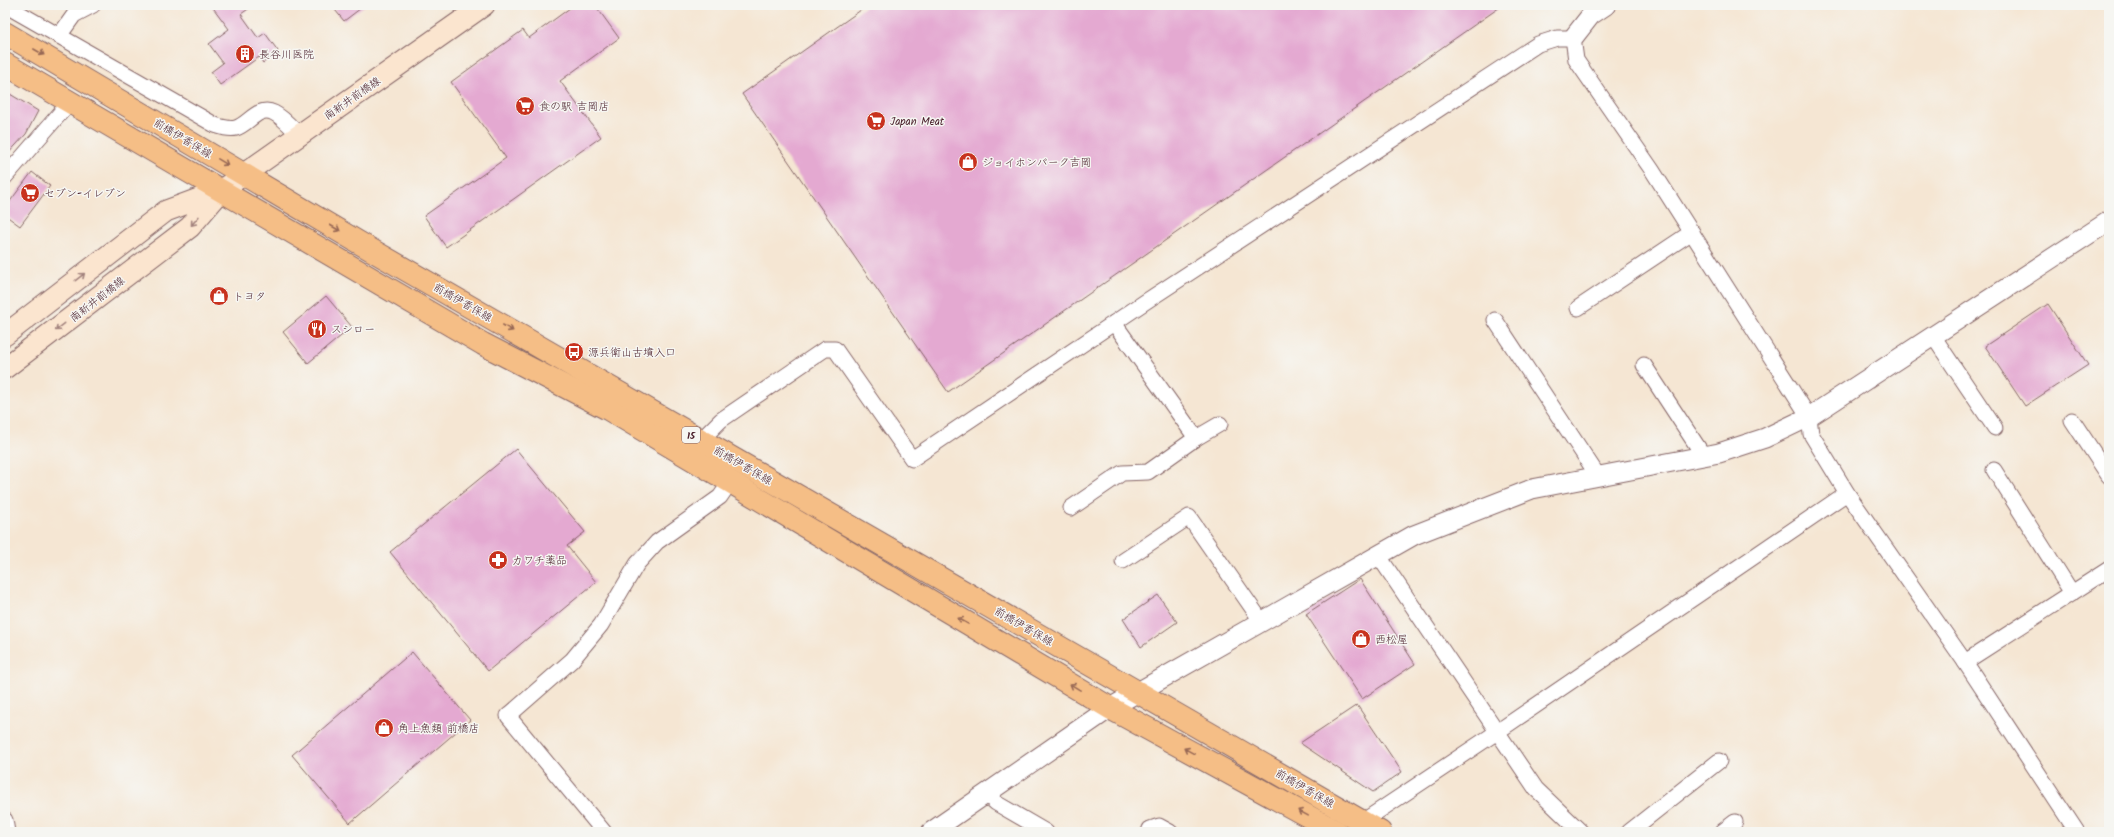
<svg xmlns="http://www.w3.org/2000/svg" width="2114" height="837" font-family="Kalam,'Klee One',sans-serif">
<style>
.building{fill:#e4a9d1}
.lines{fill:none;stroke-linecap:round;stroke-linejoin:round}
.minor-casing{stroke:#866566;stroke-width:17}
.tertiary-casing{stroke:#866566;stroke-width:21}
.secondary-casing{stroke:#866566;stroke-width:23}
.primary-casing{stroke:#866566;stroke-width:24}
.minor{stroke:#fff;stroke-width:15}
.tertiary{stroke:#fff;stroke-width:19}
.secondary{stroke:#fbe5cf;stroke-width:21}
.primary{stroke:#f5be86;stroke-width:22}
.oneway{stroke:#976754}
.oneway2{stroke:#a2827d}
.labels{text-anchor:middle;stroke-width:3;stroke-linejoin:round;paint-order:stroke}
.shield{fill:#f6f6f2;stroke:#7e6067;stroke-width:1}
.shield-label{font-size:10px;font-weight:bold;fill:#4a1f2b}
.poi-label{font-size:11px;fill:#4a1f2b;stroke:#f6f6f2;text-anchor:start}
.street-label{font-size:11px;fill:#4a1f2b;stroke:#f6f6f2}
</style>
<rect width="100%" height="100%" fill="#f6f6f2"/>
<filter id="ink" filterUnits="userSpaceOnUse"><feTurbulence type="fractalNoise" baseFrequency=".025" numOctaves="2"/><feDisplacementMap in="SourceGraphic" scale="8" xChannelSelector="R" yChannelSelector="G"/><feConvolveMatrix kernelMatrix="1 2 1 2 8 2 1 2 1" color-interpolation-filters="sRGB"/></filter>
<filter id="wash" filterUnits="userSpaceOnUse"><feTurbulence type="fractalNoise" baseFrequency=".012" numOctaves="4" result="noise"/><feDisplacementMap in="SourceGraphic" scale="16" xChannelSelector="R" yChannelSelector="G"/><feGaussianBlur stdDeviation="0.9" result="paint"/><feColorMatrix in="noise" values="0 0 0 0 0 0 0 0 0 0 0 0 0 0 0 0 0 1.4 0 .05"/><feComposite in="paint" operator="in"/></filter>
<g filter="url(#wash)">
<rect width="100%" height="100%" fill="#f5e6d3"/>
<g id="blocks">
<g class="building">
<path d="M211,5H254L241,14L258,38L265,33L278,51L263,63L259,57L220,85L211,72L223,63L209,44L229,29Z"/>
<path d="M331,5H365L344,21Z"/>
<path d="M574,5H595L619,38L560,81L601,137L446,247L424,216L506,158L451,82L523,30L529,38Z"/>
<path d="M868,5H1503L948,392L742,94Z"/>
<path d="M5,91L38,111L26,134L5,157Z"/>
<path d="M32,172L50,186L20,226L5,215V208Z"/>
<path d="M326,296L352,327L308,363L283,332Z"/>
<path d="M2048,304L2088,365L2025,406L1985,346Z"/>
<path d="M516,449L585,532L567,546L596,582L488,671L390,552Z"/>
<path d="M1360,579L1415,664L1362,699L1306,614Z"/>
<path d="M1158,595L1177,622L1141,647L1123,619Z"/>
<path d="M412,652L470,720L350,823L292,755Z"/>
<path d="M1357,705L1402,772L1373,792L1300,743Z"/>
</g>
</g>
</g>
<g filter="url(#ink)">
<use href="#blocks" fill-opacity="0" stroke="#866566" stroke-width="1"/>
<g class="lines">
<g class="minor-casing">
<g id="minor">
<path d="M5,5L215,125C221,127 229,130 236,128C249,124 258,105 274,113C284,118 292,128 300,136"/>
<path d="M59,36L74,15L93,5"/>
<path d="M5,177L63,110L69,101"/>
<path d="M1578,308L1692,232"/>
<path d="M1495,320L1598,476"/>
<path d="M1114,323L1196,438"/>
<path d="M1933,336L1995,428"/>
<path d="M1644,365L1703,455"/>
<path d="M2072,420L2109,476"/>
<path d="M701,440L721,420L825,349H835L912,459L1145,302L1538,44L1557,38H1573L1576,60L1652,170L1809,417L1811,434L1847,493L1965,662L2109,569"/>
<path d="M1994,470L2072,593"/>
<path d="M1071,508L1122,473L1148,472L1196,438L1220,424"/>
<path d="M1378,555L1536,789L1581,832"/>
<path d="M1123,561L1189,517L1262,622"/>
<path d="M1965,662L2077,832"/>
<path d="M986,794L996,803L1046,832"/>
<path d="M5,820L7,832"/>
<path d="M1362,822L1497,732L1847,493"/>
<path d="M604,832L508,716L572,660L601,625L637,564L657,542L720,497L731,481"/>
<path d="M1149,832L1150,829L1159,826L1170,832"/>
<path d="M1629,832L1719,761"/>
<path d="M1722,832L1735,822"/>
</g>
</g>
<g class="tertiary-casing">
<g id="tertiary">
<path d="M1573,38L1591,15L1606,5"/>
<path d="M931,832L1110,708L1414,535L1532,489L1719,453L1765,438L1809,417L2109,221"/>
</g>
</g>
<g class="secondary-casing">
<g id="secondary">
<path d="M5,335L166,211L220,191L484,5"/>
<path d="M5,368L190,227L220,192"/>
</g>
</g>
<g class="primary-casing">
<g id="primary">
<path d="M5,33L363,245L1380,832"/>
<path d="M5,64L483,344L608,409L1110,708L1337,832"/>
</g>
</g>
<use href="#minor" class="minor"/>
<use href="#tertiary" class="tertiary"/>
<use href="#secondary" class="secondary"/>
<use href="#primary" class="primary"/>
</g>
<defs><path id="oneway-shaft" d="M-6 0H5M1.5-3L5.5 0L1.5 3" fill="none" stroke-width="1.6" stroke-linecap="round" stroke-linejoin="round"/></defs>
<g class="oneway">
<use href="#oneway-shaft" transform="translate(39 52) rotate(30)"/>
<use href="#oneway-shaft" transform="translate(223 162) rotate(31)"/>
<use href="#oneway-shaft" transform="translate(335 228) rotate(30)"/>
<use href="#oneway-shaft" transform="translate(508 328) rotate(30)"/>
<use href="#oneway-shaft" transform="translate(963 621) rotate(-150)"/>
<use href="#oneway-shaft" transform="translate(1075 687) rotate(-149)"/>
<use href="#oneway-shaft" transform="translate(1189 751) rotate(-151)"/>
<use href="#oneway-shaft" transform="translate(1303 813) rotate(-151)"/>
</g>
<g class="oneway2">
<use href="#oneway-shaft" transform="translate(195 221) rotate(130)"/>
<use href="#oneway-shaft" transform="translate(80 277) rotate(-38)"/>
<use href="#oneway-shaft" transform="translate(60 327) rotate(142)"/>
</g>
</g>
<defs>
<g id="building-disc" transform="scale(1)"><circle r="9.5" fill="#c8321e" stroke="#f6f6f2"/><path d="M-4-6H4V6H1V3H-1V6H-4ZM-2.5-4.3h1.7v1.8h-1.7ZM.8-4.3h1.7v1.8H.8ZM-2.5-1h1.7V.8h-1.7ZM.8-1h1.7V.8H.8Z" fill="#fff"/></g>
<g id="supermarket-disc" transform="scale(1)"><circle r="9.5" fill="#c8321e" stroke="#f6f6f2"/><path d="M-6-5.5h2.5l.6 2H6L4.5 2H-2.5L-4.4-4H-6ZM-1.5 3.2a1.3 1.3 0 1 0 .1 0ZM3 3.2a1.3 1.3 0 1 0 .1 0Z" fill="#fff"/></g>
<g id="shop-disc" transform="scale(1)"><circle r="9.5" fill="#c8321e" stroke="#f6f6f2"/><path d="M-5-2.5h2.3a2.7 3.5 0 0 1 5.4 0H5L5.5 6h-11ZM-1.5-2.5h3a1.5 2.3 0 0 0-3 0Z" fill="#fff"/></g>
<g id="restaurant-disc" transform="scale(1)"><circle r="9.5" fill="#c8321e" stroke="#f6f6f2"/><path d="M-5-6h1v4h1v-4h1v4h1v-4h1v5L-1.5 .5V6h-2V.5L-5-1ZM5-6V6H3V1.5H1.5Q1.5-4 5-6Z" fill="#fff"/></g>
<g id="bus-disc" transform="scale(1)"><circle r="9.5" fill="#c8321e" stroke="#f6f6f2"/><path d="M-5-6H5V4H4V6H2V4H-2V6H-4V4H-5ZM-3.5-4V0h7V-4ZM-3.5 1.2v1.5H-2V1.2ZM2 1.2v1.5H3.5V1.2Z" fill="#fff"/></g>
<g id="pharmacy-disc" transform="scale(1)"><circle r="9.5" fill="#c8321e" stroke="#f6f6f2"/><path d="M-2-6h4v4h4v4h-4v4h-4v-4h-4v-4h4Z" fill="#fff"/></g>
</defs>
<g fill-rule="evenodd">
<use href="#building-disc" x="245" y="54"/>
<use href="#supermarket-disc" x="525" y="106"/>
<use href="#supermarket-disc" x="876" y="121"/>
<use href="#shop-disc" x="968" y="162"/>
<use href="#supermarket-disc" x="30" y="193"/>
<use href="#shop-disc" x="219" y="296"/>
<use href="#restaurant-disc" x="317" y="329"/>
<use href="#bus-disc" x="574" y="352"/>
<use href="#pharmacy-disc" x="498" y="560"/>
<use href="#shop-disc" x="1361" y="639"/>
<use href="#shop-disc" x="384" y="728"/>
</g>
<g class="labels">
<rect class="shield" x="682" y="427" width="18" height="16" rx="3"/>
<g class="shield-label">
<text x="691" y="439">15</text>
</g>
<g class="poi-label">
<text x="259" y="58">長谷川医院</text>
<text x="539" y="110">食の駅 吉岡店</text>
<text x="890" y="125">Japan Meat</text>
<text x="982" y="166">ジョイホンパーク吉岡</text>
<text x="44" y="197">セブン-イレブン</text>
<text x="233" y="300">トヨタ</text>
<text x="331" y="333">スシロー</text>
<text x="588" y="356">源兵衛山古墳入口</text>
<text x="512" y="564">カワチ薬品</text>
<text x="1375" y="643">西松屋</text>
<text x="398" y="732">角上魚類 前橋店</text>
</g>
<g class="street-label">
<text transform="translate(352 98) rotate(-35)" y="4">南新井前橋線</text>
<text transform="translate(183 138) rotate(31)" y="4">前橋伊香保線</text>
<text transform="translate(97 299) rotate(-38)" y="4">南新井前橋線</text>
<text transform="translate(463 302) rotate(30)" y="4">前橋伊香保線</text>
<text transform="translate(743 465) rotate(30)" y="4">前橋伊香保線</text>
<text transform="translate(1024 626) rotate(30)" y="4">前橋伊香保線</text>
<text transform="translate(1305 788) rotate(30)" y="4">前橋伊香保線</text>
</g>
</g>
<rect width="2114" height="837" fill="none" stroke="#f6f6f2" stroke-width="20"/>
</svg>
